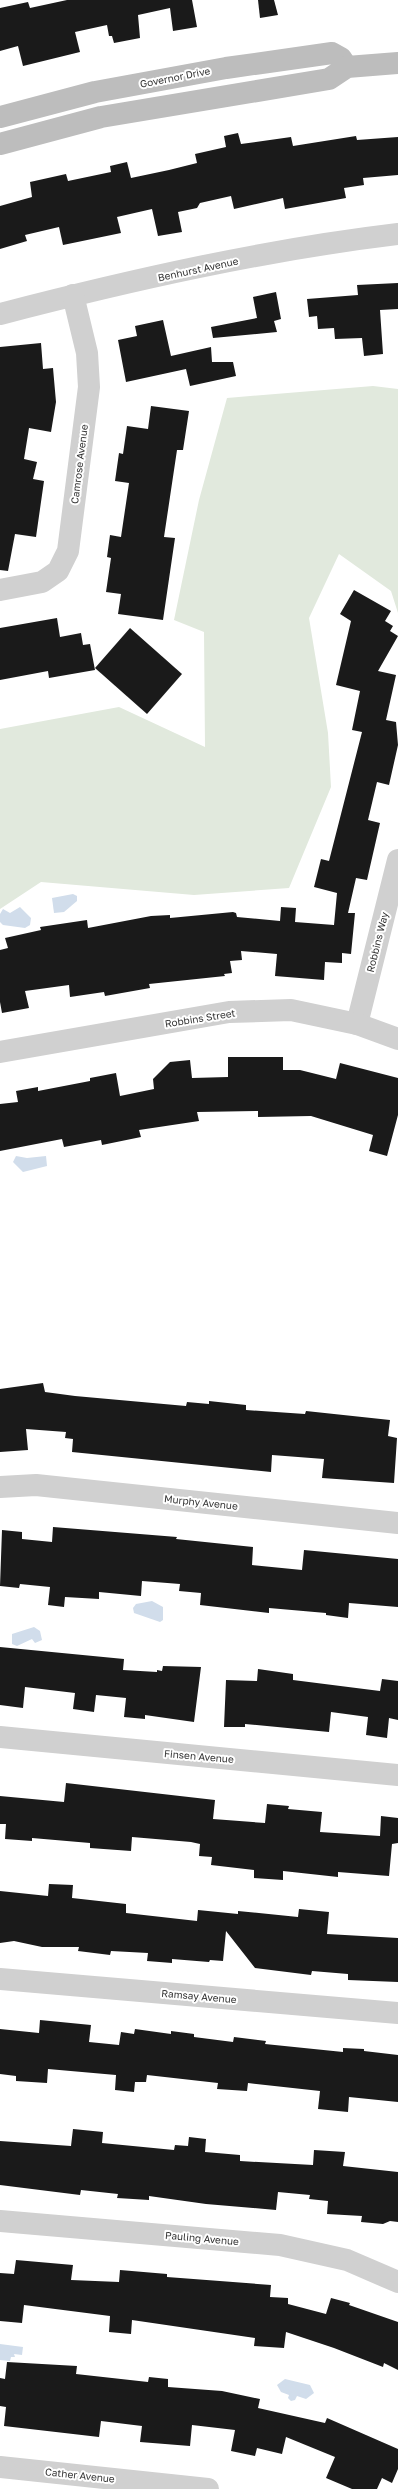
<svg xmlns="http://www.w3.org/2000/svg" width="398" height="2489" font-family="'Golos Text',sans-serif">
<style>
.green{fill:#e1e9dd}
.water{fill:#d1ddeb}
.building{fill:#1a1a1a}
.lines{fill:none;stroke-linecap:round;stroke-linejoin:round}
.minor{stroke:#d0d0d0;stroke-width:22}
.tertiary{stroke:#d0d0d0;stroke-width:22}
.secondary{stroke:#bdbdbd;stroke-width:22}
.labels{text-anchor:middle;stroke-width:4;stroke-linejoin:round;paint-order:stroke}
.street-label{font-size:10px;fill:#333;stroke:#fff}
</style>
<rect width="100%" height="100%" fill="#fff"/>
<path class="green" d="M373,386L398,389V613L391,591L339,554L309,618L328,733L331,787L289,888L194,895L41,882L0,909V729L119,707L205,747L204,632L174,620L199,500L227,398Z"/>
<g class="water">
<path d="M73,894L77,896V901L64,912L54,913L52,898Z"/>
<path d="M20,907L31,918L30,925L25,928L3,925L0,922V914L3,909L10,913Z"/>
<path d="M16,1156L27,1158L46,1156L47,1166L23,1172L13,1162Z"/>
<path d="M152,1601L163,1607V1620L160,1622L134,1613L133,1608L136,1604Z"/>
<path d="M34,1627L40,1631L42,1640L35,1643L32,1639L17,1646L12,1644V1634Z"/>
<path d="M0,2344L23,2347L22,2355L14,2354L15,2357H11L10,2361L0,2360Z"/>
<path d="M285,2379L310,2385L314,2393L306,2399L297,2396L295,2400L291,2401L288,2398L289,2395L281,2392L277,2385Z"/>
</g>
<g class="building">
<path d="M67,0H192L197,27L173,31L170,8L138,15L140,38L114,43L112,36H109L107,25L75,32L80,52L23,66L18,46L0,51V8L28,2L30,8Z"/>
<path d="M258,0H274L278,15L260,18Z"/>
<path d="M238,133L241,144L291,137L293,146L356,136L357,140L398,137V175L363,178L364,185L344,188L346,198L285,209L283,198L234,209L231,196L200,203L197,208L178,212L182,232L158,236L152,209L117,217L121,233L63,245L59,227L25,235L27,241L0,249V206L32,197L30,182L66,174L68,181L111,172L110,166L127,162L131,178L169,170L197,163L195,154L226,147L224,136Z"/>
<path d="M398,283V309L380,310L383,354L364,356L362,338L335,339L334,328L318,329L317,316L309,317L307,299L358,295L357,285Z"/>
<path d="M276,292L281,319L274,321L277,332L213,338L211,327L257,318L253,297Z"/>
<path d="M163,320L171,356L211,347L212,362H233L236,376L190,386L186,369L126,382L118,340L137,336L135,326Z"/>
<path d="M41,343L43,369L53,368L56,402L51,432L29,428L24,459L37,462L33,479L44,481L36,537L15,534L8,571L0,570V347Z"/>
<path d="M151,406L189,411L183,450H177L164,537L175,538L163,620L118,614L121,594L106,592L111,558L107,557L110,535L121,537L129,483L115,481L119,453L123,454L127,426L148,429Z"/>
<path d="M354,590L391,611L385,621L393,626L390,631L398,636L378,671L396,675L386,720L396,722L398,745L389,785L377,782L368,820L380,823L367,880L356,878L348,913H355L351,954L342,953V963L325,962L324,980L275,976L277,954L241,951L242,960L230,961L232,973L224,974L225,976L149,984L150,988L105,996L104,992L70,997L69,985L25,991L29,1008L2,1013L0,1002V950L8,948L5,938L41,930L40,927L87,920L88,928L151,916L170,915V918L233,912L236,913L237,917L280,921L281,907L296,908L295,922L334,925L337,893L314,887L321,859L329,861L362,732L352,730L360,691L336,685L351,621L340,614Z"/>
<path d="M57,618L60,637L81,633L83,645L90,644L95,670L49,678L48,671L0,680V628Z"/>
<path d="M130,628L182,674L147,714L95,668Z"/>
<path d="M228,1057H283V1070H300L336,1079L340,1063L398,1078V1115L387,1156L369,1151L373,1135L311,1116L258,1117V1111L197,1112L199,1121L139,1130L141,1137L102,1145L101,1140L64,1147L62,1139L0,1151V1104L18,1102L16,1091L38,1087V1091L90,1081V1078L116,1073L120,1096L154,1089L153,1079L170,1062L190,1060L192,1078L228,1077Z"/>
<path d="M43,1383L45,1392L75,1396L186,1406L187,1402L209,1404V1401L246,1405V1410L305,1414L306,1411L390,1420L388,1436L397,1438L394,1483L322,1478L324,1459L272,1455L271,1472L72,1452L73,1439L65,1438L66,1432L26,1429L28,1450L0,1452V1389Z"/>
<path d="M53,1527L177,1537L176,1539L253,1547L252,1565L302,1570L304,1550L398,1559V1607L349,1603L348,1618L326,1615V1613L269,1608V1613L200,1605L201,1593L179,1591L180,1584L142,1581L141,1596L99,1592V1599L65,1597L64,1607L48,1605L50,1587L20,1584L19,1588L0,1586L2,1530L22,1532V1539L52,1542Z"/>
<path d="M0,1647L124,1659L123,1670L157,1672V1670L162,1671L163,1666L201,1667L194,1722L145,1715V1719L124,1717L126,1698L96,1695L94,1712L73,1709L75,1693L25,1687L23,1708L0,1705Z"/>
<path d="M258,1669L293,1674V1680L372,1690L380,1691L382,1679L398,1681V1720L389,1718L387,1738L366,1735L368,1717L331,1712L329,1732L245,1724V1727H224L226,1680L257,1681Z"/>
<path d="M66,1783L215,1800L213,1819L265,1823L267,1804L289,1806L288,1809L322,1812L320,1832L380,1836L381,1816L398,1818V1843L392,1844L389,1876L338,1872V1877L283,1871V1880L254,1878V1870L211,1865L212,1857L199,1856L200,1844L191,1842L132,1837L131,1851L90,1848V1843L32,1838V1841L5,1839L6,1824H0V1796L64,1802Z"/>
<path d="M49,1884L73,1885L72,1898L126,1904V1913L197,1921L198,1910L238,1914V1911L298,1917L299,1909L329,1912L327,1934L398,1938V1982L348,1980V1974L312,1971L311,1975L255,1968L226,1931L223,1961L210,1960L209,1962L172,1959V1963L147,1961L148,1953L111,1951L110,1955L78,1951L79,1947H42L14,1941L0,1943V1891L48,1896Z"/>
<path d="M40,2020L91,2025L89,2042L119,2045L121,2032L134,2034L135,2029L171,2034V2031L194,2034V2037L233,2042L234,2037L266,2041L265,2044L343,2052V2048L364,2049V2051L398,2055V2102L349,2097L348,2112L318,2109L320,2091L248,2083L247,2091L217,2089L218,2083L147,2075L146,2082H135L134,2092L115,2090L116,2075L48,2069L47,2083L16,2081V2076L0,2074V2029L39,2033Z"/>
<path d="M73,2129L103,2132L102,2143L174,2150L175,2145L188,2146L189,2137L206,2139L205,2152L240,2155V2161L313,2165L314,2150L345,2152L343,2166L398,2172V2222L390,2221L383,2224L361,2222L362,2216L327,2214L328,2201L309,2199L310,2195L278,2192L276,2210L206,2204L149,2196V2200L117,2198L118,2194L81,2190L80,2195L0,2185V2141L71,2146Z"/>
<path d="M16,2260L73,2265L71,2280L119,2282L120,2270L167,2274V2277L271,2285L270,2297L288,2298V2304L326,2314L331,2298L350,2303L349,2305L398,2322V2370L384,2363L383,2367L334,2348L286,2332L284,2348L254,2346L255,2338L132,2320L131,2334L109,2332L110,2316L24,2305L22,2323L0,2321V2273L14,2274Z"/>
<path d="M7,2362L77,2366L76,2374L148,2382L149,2377L168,2379V2387L222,2391L260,2399L258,2408L325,2423L327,2418L398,2449V2469L392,2483L382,2478L377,2489H352L326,2478L335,2457L286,2437L282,2454L257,2448L255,2456L231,2451L235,2430L192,2425L190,2446L140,2442L142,2426L101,2421L99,2437L4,2426L6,2407L0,2406V2378L5,2379Z"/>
</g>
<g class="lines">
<g class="minor">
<path d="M0,314C131,280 264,250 398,234"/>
<path d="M0,590L42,582L58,571L68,551L89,387L87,353L73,295"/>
<path d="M357,1024L398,860"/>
<path d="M0,1052L229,1012L291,1010L357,1024L398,1039"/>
<path d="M0,1487L36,1485L398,1523"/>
<path d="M0,1737L398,1775"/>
<path d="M0,1979L398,2013"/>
<path d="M0,2221L280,2245L347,2260L398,2282"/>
</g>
<path class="tertiary" d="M0,2467L208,2489"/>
<g class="secondary">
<path d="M0,117L95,92L226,68L332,53L341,58L347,67"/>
<path d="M0,144L101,117L329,79L347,67L398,63"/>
</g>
</g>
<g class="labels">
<g class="street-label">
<text transform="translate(175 77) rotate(-11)" y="4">Governor Drive</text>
<text transform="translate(198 269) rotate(-12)" y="4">Benhurst Avenue</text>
<text transform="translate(79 464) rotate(-83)" y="4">Camrose Avenue</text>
<text transform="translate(377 942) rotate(-76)" y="4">Robbins Way</text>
<text transform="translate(200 1018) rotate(-9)" y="4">Robbins Street</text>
<text transform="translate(201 1502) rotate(6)" y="4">Murphy Avenue</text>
<text transform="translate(199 1756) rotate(5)" y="4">Finsen Avenue</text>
<text transform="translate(199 1996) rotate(5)" y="4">Ramsay Avenue</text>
<text transform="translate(202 2238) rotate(5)" y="4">Pauling Avenue</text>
<text transform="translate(80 2475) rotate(6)" y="4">Cather Avenue</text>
</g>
</g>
</svg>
